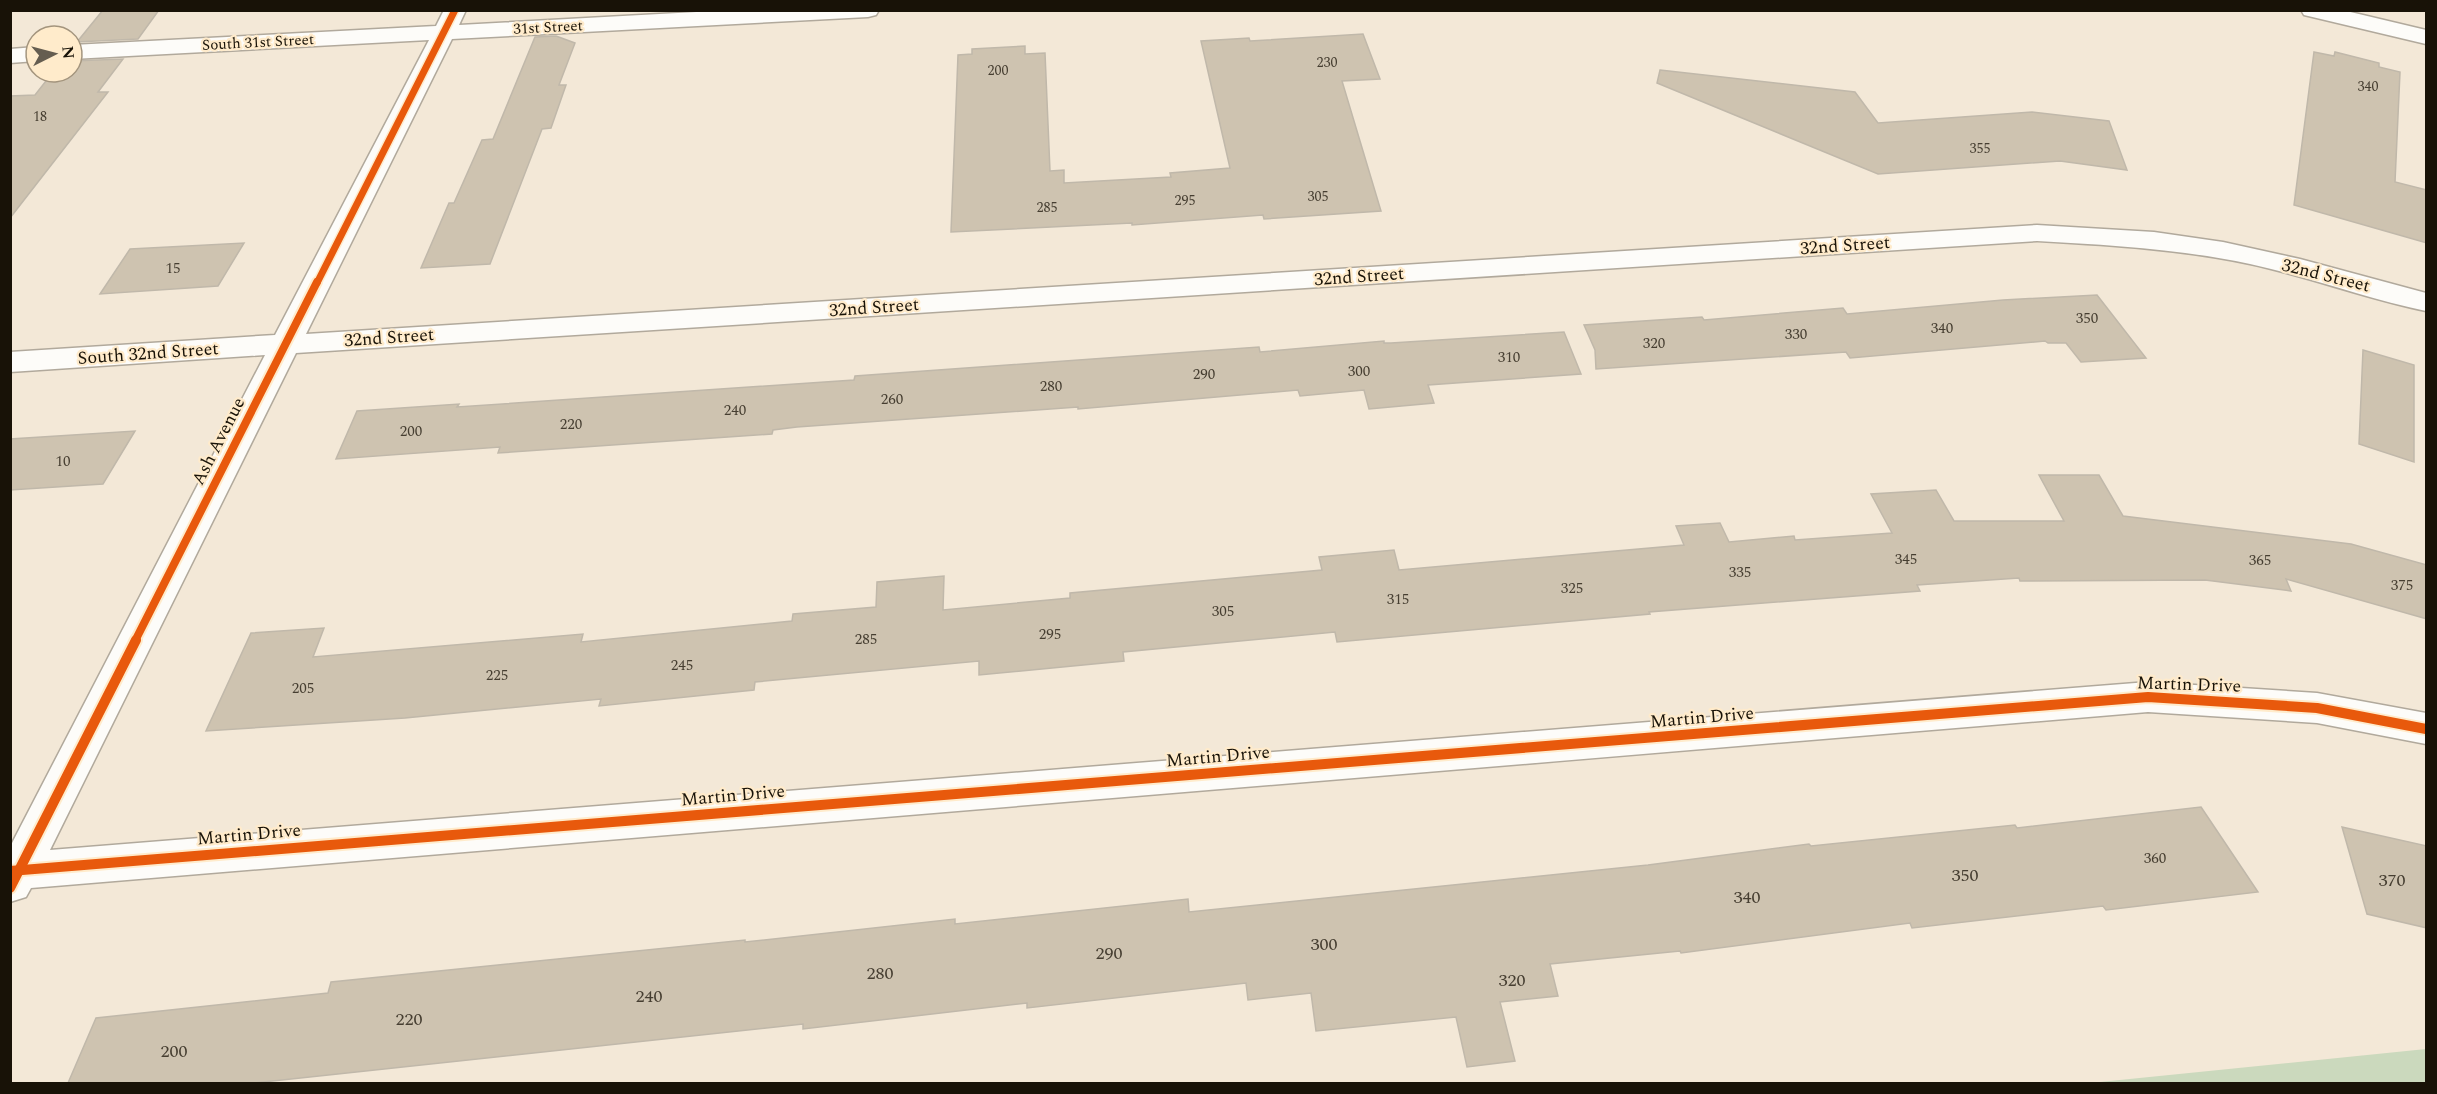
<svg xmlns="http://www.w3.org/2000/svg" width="2437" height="1094" font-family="Spectral,serif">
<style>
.green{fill:#cbd9bd}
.building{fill:#cec3b0;stroke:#c0b8aa;stroke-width:1.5}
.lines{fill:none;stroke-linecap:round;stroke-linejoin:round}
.minor-casing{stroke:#b1a99c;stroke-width:3}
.minor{fill:#fdfcf9;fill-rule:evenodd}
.cycleway-far2-casing{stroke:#ffebcb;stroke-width:10}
.cycleway-far1-casing{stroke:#ffebcb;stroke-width:12}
.cycleway-casing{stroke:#ffebcb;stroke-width:14}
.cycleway-far2{stroke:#e8590c;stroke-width:7}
.cycleway-far1{stroke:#e8590c;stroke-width:8}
.cycleway{stroke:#e8590c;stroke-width:10}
.labels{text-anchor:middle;stroke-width:4.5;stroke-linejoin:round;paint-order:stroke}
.far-number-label{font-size:14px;fill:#463e31}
.far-street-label{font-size:15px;fill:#181207;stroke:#ffebcb}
.number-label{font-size:15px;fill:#463e31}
.street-label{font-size:18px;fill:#181207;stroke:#ffebcb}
.near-number-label{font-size:18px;fill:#463e31}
</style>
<rect width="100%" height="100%" fill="#f3e8d7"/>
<path class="green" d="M2426,1049V1083H2090Z"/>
<g class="building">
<path d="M103,10H159L138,39L77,42Z"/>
<path d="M1363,34L1380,79L1342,81L1381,211L1264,219L1263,215L1132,225V223L951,232L958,55L972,54V49L1025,46V54L1045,53L1050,171L1064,170V183L1171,177L1170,173L1230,168L1201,41L1249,38L1250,41Z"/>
<path d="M556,36L575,43L559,85H566L551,128L542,129L490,264L421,268L449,203H454L482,140L493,139L535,37Z"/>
<path d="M2314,52L2334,56L2335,52L2379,63V67L2400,72L2395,182L2427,190V243L2294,205Z"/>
<path d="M123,59L98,92H108L10,218V96L35,95L53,72H72V61Z"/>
<path d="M1660,70L1855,92L1878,123L2032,112L2109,121L2127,170L2060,161L1878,174L1657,83Z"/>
<path d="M244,243L218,286L100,294L130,249Z"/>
<path d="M2097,295L2146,358L2081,362L2066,343H2048L2045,341L1850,358L1846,352L1596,369L1595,350L1584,325L1702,317L1704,320L1843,308L1847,314L2003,300Z"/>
<path d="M1564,332L1581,374L1428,385L1434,403L1369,409L1364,390L1300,396L1298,390L1078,409V407L797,427L773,430L772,434L498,453L500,447L336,459L357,411L459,404L457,407L854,380L855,376L1259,347L1260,352L1384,341V343H1391Z"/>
<path d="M2363,350L2414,365V462L2359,444Z"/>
<path d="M135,431L103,484L10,490V439Z"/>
<path d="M2039,475H2099L2123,516L2351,544L2427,565V619L2286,579L2291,591L2205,580L2020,581L2019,578L1917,585L1920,591L1649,612L1650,614L1337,642L1335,632L1123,652L1124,661L979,675V661L755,682L754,690L599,706L601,699L405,718L206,731L251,633L324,628L313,657L583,634L581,642L792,621L793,614L876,607L877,582L944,576L943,610L1070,598V593L1322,570L1319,557L1394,550L1399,570L1684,545L1676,526L1720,523L1729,542L1794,536L1795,540L1892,533L1871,494L1936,490L1954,521H2064Z"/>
<path d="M2201,807L2258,892L2106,910L2103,906L1912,928L1910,923L1681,953L1680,951L1550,964L1558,996L1500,1002L1515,1061L1467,1067L1456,1017L1316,1031L1311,993L1248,1000L1246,983L1027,1008V1003L803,1029V1024L253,1083H68L96,1018L328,993L331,982L745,940V942L955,919V924L1188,899L1189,912L1648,865L1809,844L1811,846L2015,825L2017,828Z"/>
<path d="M2342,827L2427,846V928L2367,914Z"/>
</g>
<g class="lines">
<g class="minor-casing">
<g id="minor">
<path d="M444,10H466L459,25L733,10H879L876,15L868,17L452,39L306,334L2037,225L2154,232L2223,242L2300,259L2426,293V311C2367,299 2310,277 2250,264C2180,249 2108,245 2037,241L296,353L50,850L2148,682L2317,693L2426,713V744L2317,723L2148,712L31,888L26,897L10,902V847L265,355L10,372V352L275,335L429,40L72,59V45L436,26Z"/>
<path d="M2301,10H2342L2426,30V44L2304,15Z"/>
<path d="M36,47V61L10,63V49Z"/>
</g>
</g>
<use href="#minor" class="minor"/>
<g class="cycleway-far2-casing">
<path id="cycleway-far2" d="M317,283L455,10"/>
</g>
<g class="cycleway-far1-casing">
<path id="cycleway-far1" d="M135,641L317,282"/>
</g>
<g class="cycleway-casing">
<g id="cycleway">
<path d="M10,871L2148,697L2317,708L2426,729"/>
<path d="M10,888L136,640"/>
</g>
</g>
<use href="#cycleway-far2" class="cycleway-far2"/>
<use href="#cycleway-far1" class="cycleway-far1"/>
<use href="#cycleway" class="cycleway"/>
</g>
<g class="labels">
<g class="far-number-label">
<text x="1327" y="67">230</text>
<text x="998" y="75">200</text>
<text x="2368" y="91">340</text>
<text x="40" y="121">18</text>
<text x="1980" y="153">355</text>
<text x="1318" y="201">305</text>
<text x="1185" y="205">295</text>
<text x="1047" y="212">285</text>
</g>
<g class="far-street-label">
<text transform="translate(548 27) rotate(-3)" y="5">31st Street</text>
<text transform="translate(258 42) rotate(-3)" y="5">South 31st Street</text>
</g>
<g class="number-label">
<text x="173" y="273">15</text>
<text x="2087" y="323">350</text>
<text x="1942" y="333">340</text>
<text x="1796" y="339">330</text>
<text x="1654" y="348">320</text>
<text x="1509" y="362">310</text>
<text x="1359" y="376">300</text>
<text x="1204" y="379">290</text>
<text x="1051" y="391">280</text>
<text x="892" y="404">260</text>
<text x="735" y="415">240</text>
<text x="571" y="429">220</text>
<text x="411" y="436">200</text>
<text x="63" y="466">10</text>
<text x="1906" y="564">345</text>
<text x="2260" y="565">365</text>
<text x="1740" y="577">335</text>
<text x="2402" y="590">375</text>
<text x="1572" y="593">325</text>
<text x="1398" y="604">315</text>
<text x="1223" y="616">305</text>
<text x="1050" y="639">295</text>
<text x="866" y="644">285</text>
<text x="682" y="670">245</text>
<text x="497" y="680">225</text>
<text x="303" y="693">205</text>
<text x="2155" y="863">360</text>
</g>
<g class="street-label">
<text transform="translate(1845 245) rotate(-4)" y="6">32nd Street</text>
<text transform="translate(2326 275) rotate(14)" y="6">32nd Street</text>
<text transform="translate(1359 276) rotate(-4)" y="6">32nd Street</text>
<text transform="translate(874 307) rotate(-4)" y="6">32nd Street</text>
<text transform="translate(389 337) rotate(-4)" y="6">32nd Street</text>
<text transform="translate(148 353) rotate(-4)" y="6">South 32nd Street</text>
<text transform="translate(218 441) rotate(-63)" y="6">Ash Avenue</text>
<text transform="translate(2189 684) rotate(2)" y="6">Martin Drive</text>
<text transform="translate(1702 717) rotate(-5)" y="6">Martin Drive</text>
<text transform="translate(1218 756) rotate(-5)" y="6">Martin Drive</text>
<text transform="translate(733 795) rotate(-5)" y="6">Martin Drive</text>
<text transform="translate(249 834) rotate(-5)" y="6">Martin Drive</text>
</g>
<g class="near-number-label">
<text x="1965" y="881">350</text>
<text x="2392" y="886">370</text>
<text x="1747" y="903">340</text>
<text x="1324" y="950">300</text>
<text x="1109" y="959">290</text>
<text x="880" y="979">280</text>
<text x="1512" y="986">320</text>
<text x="649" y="1002">240</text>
<text x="409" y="1025">220</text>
<text x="174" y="1057">200</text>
</g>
</g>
<rect width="2437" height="1094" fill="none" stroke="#181207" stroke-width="24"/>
<g transform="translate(54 54) rotate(84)"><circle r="28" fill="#ffebcb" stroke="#a3947d" stroke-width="1.5"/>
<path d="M0-4.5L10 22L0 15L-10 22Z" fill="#655d50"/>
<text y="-9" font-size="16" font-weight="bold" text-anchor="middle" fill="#181207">N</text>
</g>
</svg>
